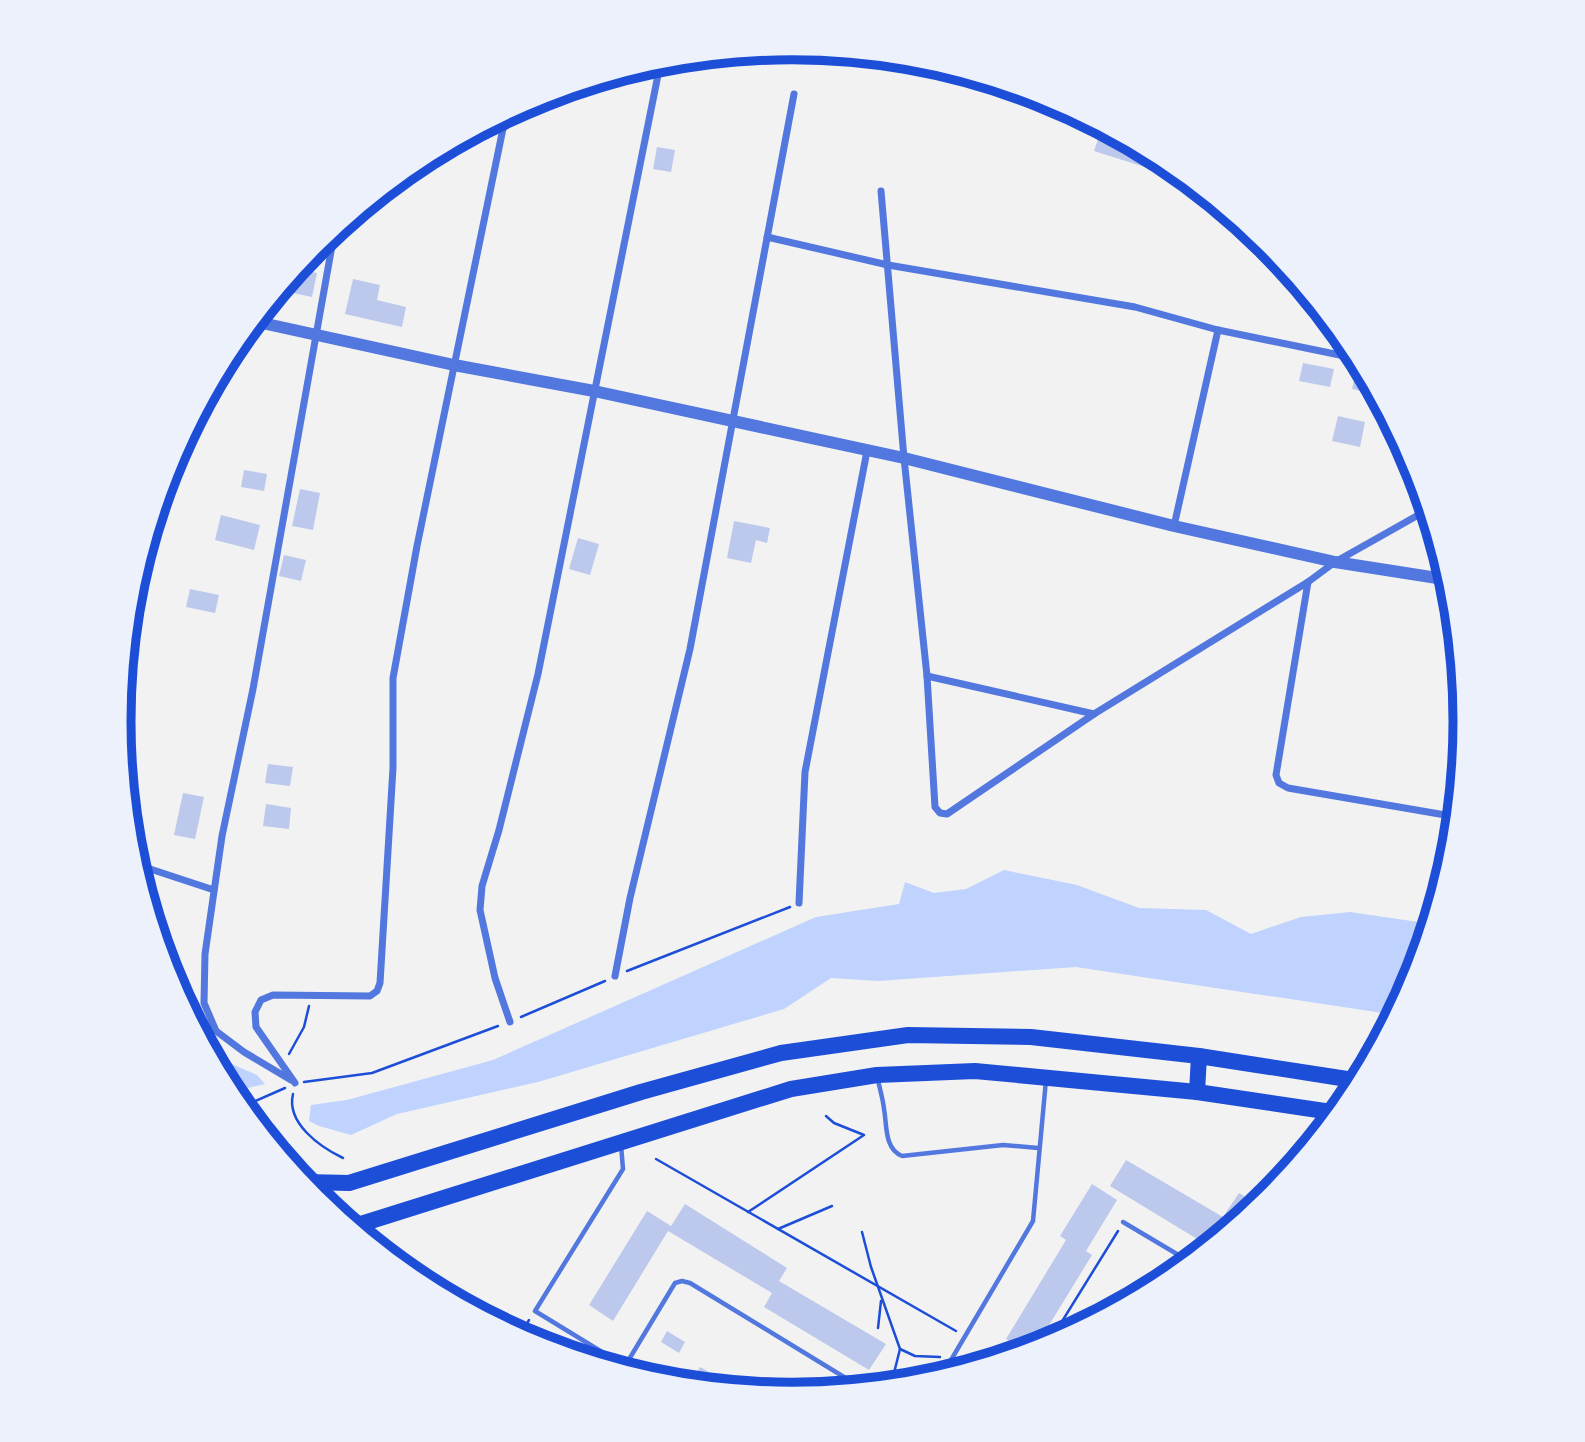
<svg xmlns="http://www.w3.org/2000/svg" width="1585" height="1442" font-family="Lora,serif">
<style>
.water{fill:#bfd3fe}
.building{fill:#bdc9ec}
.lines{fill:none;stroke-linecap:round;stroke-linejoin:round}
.path{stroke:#1d4ed8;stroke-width:2.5}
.service{stroke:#5277de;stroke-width:4.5}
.minor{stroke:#5277de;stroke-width:7}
.tertiary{stroke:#5277de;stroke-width:12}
.primary{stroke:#1d4ed8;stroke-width:16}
.rim{fill:none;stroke:#1d4ed8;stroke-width:9}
</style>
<rect width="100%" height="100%" fill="#f2f2f2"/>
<g class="water">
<path d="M1004,870L1077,885L1139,908L1206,910L1251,934L1301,917L1350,912L1432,924L1415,979L1396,1015L1076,967L878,981L831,978L784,1009L538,1082L397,1114L351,1135L319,1126L309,1121L311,1105L347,1100L493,1060L816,917L899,904L905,882L934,893L966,889Z"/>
<path d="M211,1055L257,1075L265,1084L230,1092Z"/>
</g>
<g class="building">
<path d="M754,51L749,66L717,55L734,53Z"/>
<path d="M1101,130L1119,135L1167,161L1192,182L1094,151Z"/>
<path d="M657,147L675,150L671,172L653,169Z"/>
<path d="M296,269L317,273L312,297L279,290Z"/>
<path d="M353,279L380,285L377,300L406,307L402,327L345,314Z"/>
<path d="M1303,363L1334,369L1330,387L1299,381Z"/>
<path d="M1356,371L1367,374L1379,395L1352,389Z"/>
<path d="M1338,416L1365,422L1360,447L1332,441Z"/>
<path d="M244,470L267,474L264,491L241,487Z"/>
<path d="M300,489L320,493L313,530L292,526Z"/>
<path d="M221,515L260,525L254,550L215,540Z"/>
<path d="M734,521L770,528L767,543L756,540L751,563L727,558Z"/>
<path d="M578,538L599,544L590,575L569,569Z"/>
<path d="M284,555L306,560L301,581L279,576Z"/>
<path d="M190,589L219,595L215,613L186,607Z"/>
<path d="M268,764L293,767L290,786L265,783Z"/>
<path d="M183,793L204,797L195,839L174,835Z"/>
<path d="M266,804L291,808L289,829L263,826Z"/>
<path d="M1126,1160L1223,1217L1239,1193L1259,1205L1233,1227L1222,1220L1207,1245L1110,1186Z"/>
<path d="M1092,1184L1117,1200L1086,1251L1092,1255L1035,1348L1026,1351L1006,1339L1066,1240L1060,1236Z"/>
<path d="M685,1204L787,1268L779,1281L886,1344L869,1370L764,1307L772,1293L668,1231L613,1321L589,1305L647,1211L671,1226Z"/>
<path d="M667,1331L685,1342L679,1353L661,1342Z"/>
<path d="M700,1367L709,1372L703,1383L694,1378Z"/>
<path d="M747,1383L762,1392L743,1390Z"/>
</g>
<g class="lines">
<g class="path">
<path d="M627,971L790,907"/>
<path d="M521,1017L605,981"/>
<path d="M289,1054L304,1027L309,1006"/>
<path d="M304,1082L372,1073L498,1026"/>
<path d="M293,1094C286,1123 320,1147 343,1158"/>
<path d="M242,1107L285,1088"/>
<path d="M656,1159L956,1331"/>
<path d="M748,1212L864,1135L834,1123L826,1116"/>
<path d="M778,1229L832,1206"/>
<path d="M862,1232L871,1267L900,1349L891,1385"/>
<path d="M878,1328L881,1301"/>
<path d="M520,1335L529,1320"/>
<path d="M1048,1344L1118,1231"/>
<path d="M900,1349L915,1356L940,1357"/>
<path d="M960,1363L969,1368"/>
</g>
<g class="service">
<path d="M878,1080C880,1090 883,1099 884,1109C887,1124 884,1149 902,1156L1003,1145L1038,1148"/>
<path d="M621,1145L623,1169L535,1311L625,1366L675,1283L682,1281L690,1283L862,1388"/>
<path d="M1123,1222L1187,1260L1193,1259"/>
<path d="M625,1366L640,1376"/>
<path d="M941,1377L1033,1221L1046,1080"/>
</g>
<g class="minor">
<path d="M881,191L904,458L927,676L935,807L940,813L947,814L1094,714L1308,582L1335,562L1429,509"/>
<path d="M767,237L888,265L1135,307L1218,330L1359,359"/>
<path d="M1174,526L1218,330"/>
<path d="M1308,582L1276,775L1279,783L1288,788L1457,817"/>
<path d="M927,676L1094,714"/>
<path d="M135,864L214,890"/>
<path d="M799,903L805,772L867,451"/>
<path d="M615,976L630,898L690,649L794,94"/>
<path d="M510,1022L495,978L480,910L482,886L499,830L538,674L661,60"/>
<path d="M291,1080L244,1052L216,1031L204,1003L205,954L222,836L253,689L335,229"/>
<path d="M295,1083L256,1027L255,1012L261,1000L273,995L370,996L377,991L380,983L393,768V678L417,546L506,114"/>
</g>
<path class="tertiary" d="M253,321L454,365L594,391L904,458L1174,526L1335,562L1450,580"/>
<g class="primary">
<path d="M1197,1092L1199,1056"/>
<path d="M291,1167L311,1191"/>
<path d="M306,1182L349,1183L641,1092L781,1053L908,1035L1031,1037L1199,1056L1360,1081"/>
<path d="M354,1229L361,1224L791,1089L877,1075L975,1071L1197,1092L1338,1113"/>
</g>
</g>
<path d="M0 0H1585V1442H0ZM131 721a661 661 0 1 1 1322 0a661 661 0 1 1-1322 0Z" fill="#edf1fc" fill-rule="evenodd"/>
<path class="rim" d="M131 721a661 661 0 1 1 1322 0a661 661 0 1 1-1322 0Z"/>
</svg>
